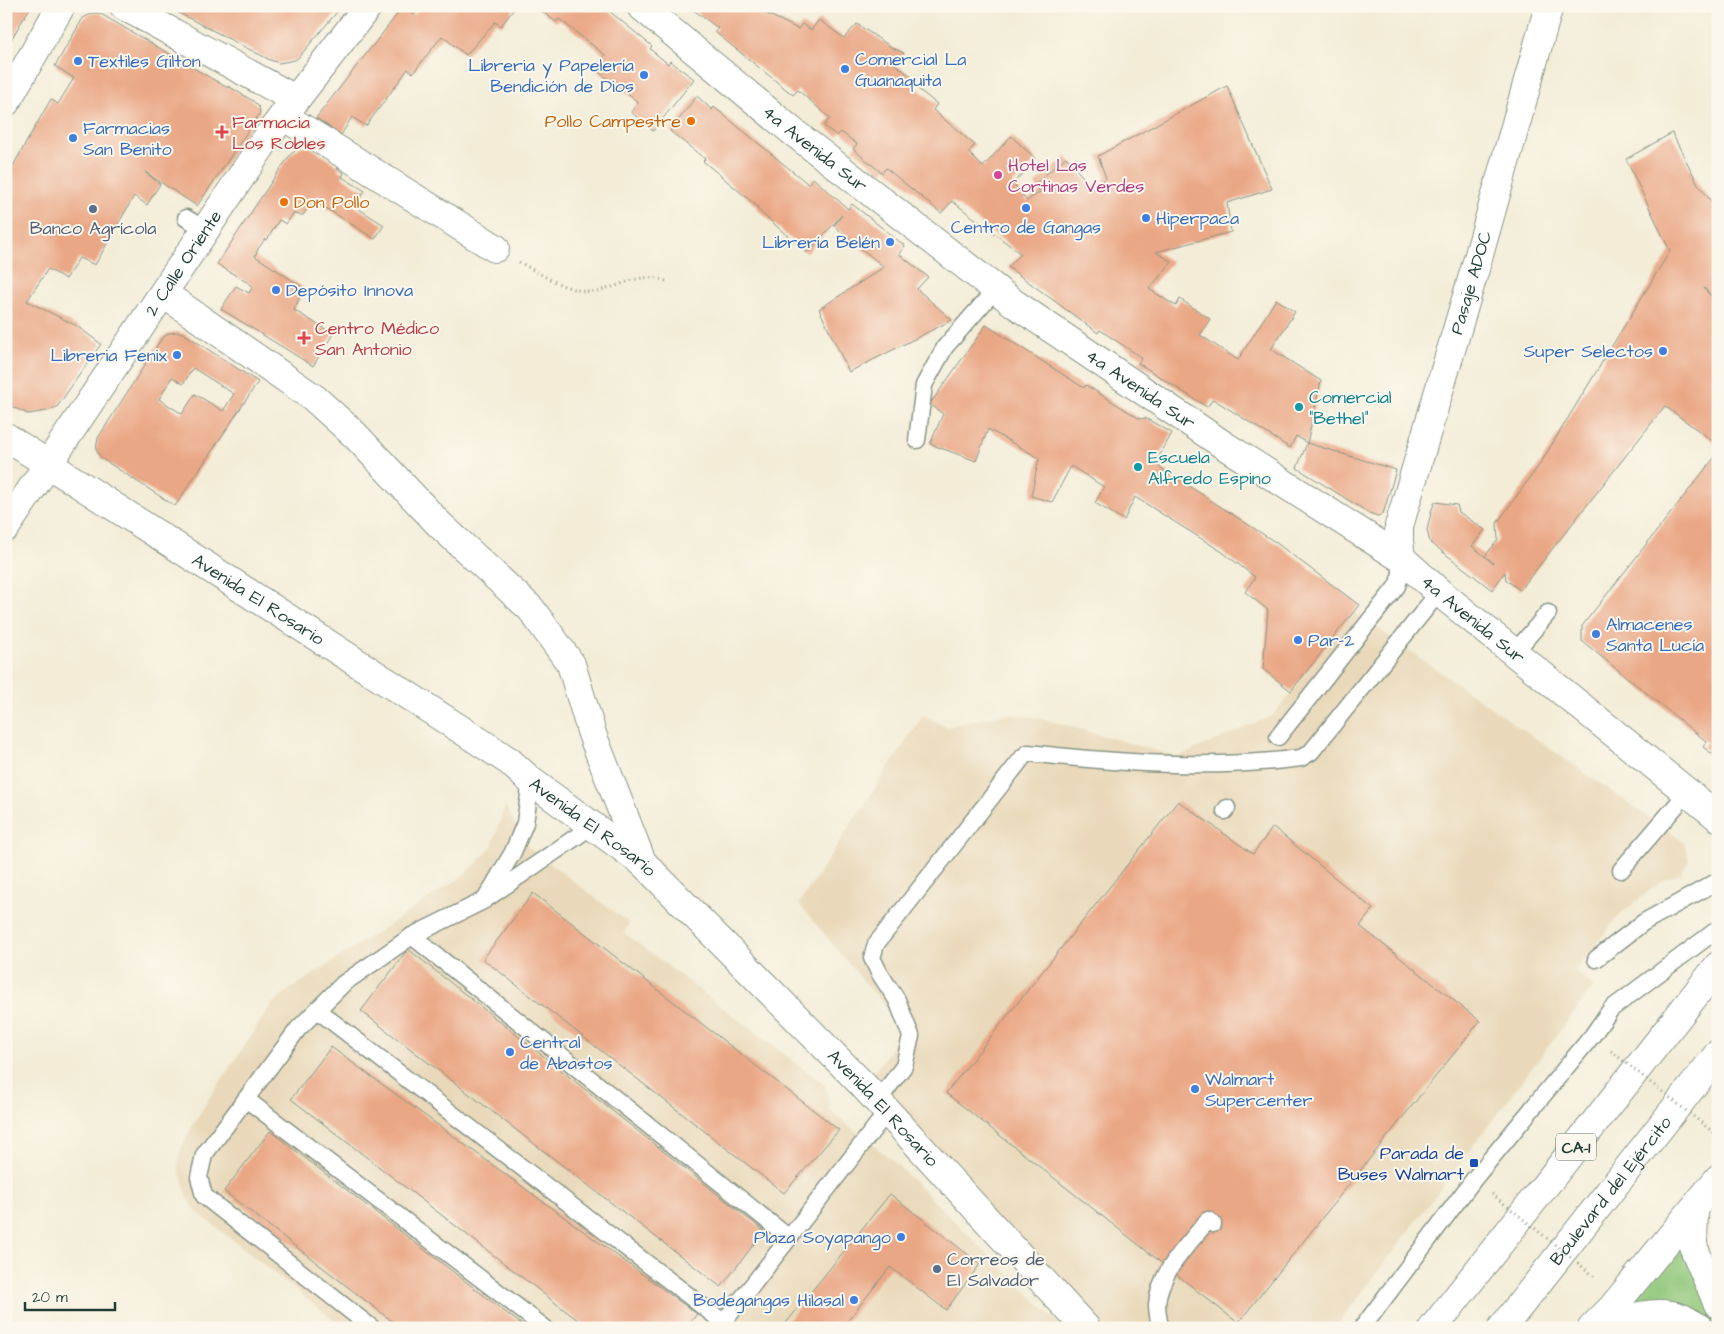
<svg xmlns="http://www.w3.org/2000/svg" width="1724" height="1334" font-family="'Architects Daughter',sans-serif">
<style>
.built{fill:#e9d9ba}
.green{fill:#90c77a;stroke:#588257}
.building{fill:#eaa785;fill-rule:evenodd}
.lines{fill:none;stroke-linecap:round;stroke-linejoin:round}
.service-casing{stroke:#899586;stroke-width:19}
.minor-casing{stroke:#899586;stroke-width:30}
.tertiary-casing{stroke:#899586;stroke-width:30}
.secondary-casing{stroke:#899586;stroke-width:30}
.trunk-casing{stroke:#899586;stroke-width:30}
.path{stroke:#899586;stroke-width:3;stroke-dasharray:1 4;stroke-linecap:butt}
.service{stroke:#fff;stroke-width:16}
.minor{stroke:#fff;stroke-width:28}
.tertiary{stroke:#fff;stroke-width:28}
.secondary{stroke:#fff;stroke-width:28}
.trunk{stroke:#fff;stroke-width:28}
.path-bridge{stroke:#899586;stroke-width:3;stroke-dasharray:1 4;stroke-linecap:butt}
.shop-dot{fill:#3f7fe0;stroke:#fbf7ec;stroke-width:2}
.food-dot{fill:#e8710a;stroke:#fbf7ec;stroke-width:2}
.health-dot{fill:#e0444e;stroke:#fbf7ec;stroke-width:2}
.hotel-dot{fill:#d1479c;stroke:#fbf7ec;stroke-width:2}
.service-dot{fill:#5c6f8a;stroke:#fbf7ec;stroke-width:2}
.culture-dot{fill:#0f9aa8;stroke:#fbf7ec;stroke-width:2}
.transit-dot{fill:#1a4fb4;stroke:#fbf7ec;stroke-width:2}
.labels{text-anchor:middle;stroke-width:4;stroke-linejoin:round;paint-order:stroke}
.shield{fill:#fbf7ec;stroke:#61756b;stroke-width:1}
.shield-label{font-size:16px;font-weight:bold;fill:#1f3d34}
.shop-label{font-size:18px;fill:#366cbe;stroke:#fbf7ec;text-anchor:start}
.food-label{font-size:18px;fill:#c56008;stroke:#fbf7ec;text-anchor:end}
.health-label{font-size:18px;fill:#be3a42;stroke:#fbf7ec;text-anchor:start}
.street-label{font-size:18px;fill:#1f3d34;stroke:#fbf7ec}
.hotel-label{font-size:18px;fill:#b23c85;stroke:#fbf7ec;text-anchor:start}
.service-label{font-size:18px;fill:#4e5e75;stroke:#fbf7ec}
.culture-label{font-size:18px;fill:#0d838f;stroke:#fbf7ec;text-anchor:start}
.transit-label{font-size:18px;fill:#164399;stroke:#fbf7ec;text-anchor:end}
</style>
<rect width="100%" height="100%" fill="#fbf7ec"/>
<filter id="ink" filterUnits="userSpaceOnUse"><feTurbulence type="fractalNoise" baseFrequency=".02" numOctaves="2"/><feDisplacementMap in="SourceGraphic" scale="10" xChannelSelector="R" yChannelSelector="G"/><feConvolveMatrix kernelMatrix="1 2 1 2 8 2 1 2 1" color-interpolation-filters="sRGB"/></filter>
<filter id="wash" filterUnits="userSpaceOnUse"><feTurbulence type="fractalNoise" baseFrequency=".0096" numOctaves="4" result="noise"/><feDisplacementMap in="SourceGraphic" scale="20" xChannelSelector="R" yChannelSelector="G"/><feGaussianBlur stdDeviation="1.12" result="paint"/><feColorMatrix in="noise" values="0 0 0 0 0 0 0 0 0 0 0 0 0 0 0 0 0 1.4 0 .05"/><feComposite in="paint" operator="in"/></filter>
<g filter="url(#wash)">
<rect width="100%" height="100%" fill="#f3edd8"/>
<g class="built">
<path d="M1354,612L1684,842L1689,860L1681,873L1662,881L1620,914L1575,971L1594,986L1335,1328H1099L866,1085L901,1033L894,1017L799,904L923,715L946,727L1007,714L1044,719L1178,757L1274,715Z"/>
<path d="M505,806L528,847L629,923L624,933L825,1085L830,1111L892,1160L1063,1328H344L196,1211L188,1198L178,1166L180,1152L188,1134L206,1103L272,1004L288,991L460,878L479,861L492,846Z"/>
</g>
<path class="green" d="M1694,1210L1718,1304V1328H1700L1612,1308Z"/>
<g id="blocks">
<g class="building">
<path d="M6,6H31L6,48Z"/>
<path d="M175,6H342L299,57L295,60L279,63L270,60L173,10Z"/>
<path d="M421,6H516L501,26L495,22L466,55L442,36L413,73L408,69L366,126L352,117L341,135L316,118L403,7L414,15Z"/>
<path d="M535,6H603L652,46L650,49L668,64L670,61L694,79L653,131L631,112L638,102L595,69L605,55L559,19L556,22Z"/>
<path d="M688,6H751L798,29L802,24L811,30L819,20L844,38L857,24L891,47L904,53L895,64L911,76L908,81L937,104L933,110L975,145L968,152L983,167L1011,136L1035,158L1032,165L1013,183L1027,201L1040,192L1035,184L1066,157L1093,189L1106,178L1098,156L1227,86L1272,189L1227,203L1231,232L1156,252L1172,262L1149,289L1176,306L1180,299L1210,319L1200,335L1238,360L1276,299L1295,312L1271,349L1321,381L1307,443L1296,436L1290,448L1213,399L1207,407L1138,363L1142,358L1100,330L1098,333L1008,267L1021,254L952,201L941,213L886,168L882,173L853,149L857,144L841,132L837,136L824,126L830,118L798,90L793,95L715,32L718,28Z"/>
<path d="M93,13H99L106,17L228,88V86L253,101L259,107L260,113L197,206L145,172L160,184L147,205L134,196L95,265L79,258L66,279L48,269L27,301L77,326L101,344L57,407L47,411L28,414L6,404V178L51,99L58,104L74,78L55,66L83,18Z"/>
<path d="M697,96L712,110L714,107L808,184L813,178L848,209L852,204L905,246L899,254L928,277L917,289L952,320L849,372L819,309L884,267L834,226L842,215L807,253L757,209L758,207L703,161L705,159L670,131Z"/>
<path d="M1672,133L1698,184L1718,210V303L1704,288L1718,304V445L1665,406L1520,590L1506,580L1505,572L1492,590L1430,542L1427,530L1432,509L1435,502L1457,505L1459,512L1485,530L1472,546L1493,563L1485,556L1498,540L1497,523L1540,464L1670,251L1626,159Z"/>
<path d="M302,146L310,147L340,167L337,169L344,173L342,177L365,191L354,206L384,225L375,239L313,200L303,215L293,214L286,224L279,220L267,240L265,239L258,249L255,256L304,288L294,310L333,334L313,366L221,309L236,286L249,293L253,286L217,264L276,175L291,154Z"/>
<path d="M986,325L1084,388L1086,385L1140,419L1145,418L1172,433L1155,464L1275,542L1359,605L1291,691L1263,669L1268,610L1245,592L1255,577L1221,551L1135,497L1124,520L1095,503L1104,487L1071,466L1052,502L1031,496L1039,458L988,429L976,461L930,444L943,414L930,404Z"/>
<path d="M176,332L183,333L258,382L175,506L101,458L96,449L98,438L162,338L169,333ZM193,368L234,394L223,411L195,394L182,414L159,399L172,377L183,384Z"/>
<path d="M1307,443L1396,470L1383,514L1378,516L1369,513L1297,468Z"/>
<path d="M1718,453V758L1703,747L1707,742L1582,641V626Z"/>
<path d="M1178,801L1253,854L1273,827L1373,909L1360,926L1480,1021L1238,1323L946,1093Z"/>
<path d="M533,893L839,1130L784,1193L483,959Z"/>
<path d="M408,949L764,1231L721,1287L361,1011Z"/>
<path d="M331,1047L697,1314L686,1328H588L291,1099Z"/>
<path d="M270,1131L526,1328H401L224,1191Z"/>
<path d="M890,1194L980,1264L946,1310L890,1267L842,1328H782Z"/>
</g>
</g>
</g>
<g filter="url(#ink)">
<use href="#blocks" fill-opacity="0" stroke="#899586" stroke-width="1"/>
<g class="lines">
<g class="service-casing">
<g id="service">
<path d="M186,218L206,230"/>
<path d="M917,440L924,385L945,347L995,290"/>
<path d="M1514,653L1548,613"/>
<path d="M1278,737L1397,586L1401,573V558"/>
<path d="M1225,811L1227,808"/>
<path d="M1621,870L1687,793"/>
<path d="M489,897L592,826"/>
<path d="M412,936L788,1237"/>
<path d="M1596,959L1644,922L1718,881"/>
<path d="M317,1010L723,1322"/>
<path d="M246,1099L545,1328"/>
<path d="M876,1100L886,1090L904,1066L911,1036L897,1000L880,974L872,958L876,944L1023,757L1028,753C1119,763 1211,770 1301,758L1311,752L1439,592"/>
<path d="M372,1328L204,1196L199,1177L204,1155L298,1029L344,983L412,936L485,900L513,852L525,823L531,781"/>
<path d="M719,1328L887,1112"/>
<path d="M1160,1328C1159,1320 1157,1312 1157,1304C1159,1272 1189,1244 1208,1220L1213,1224"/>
<path d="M1362,1328L1474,1179L1592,1036L1611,1009L1718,929"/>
</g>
</g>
<g class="minor-casing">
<g id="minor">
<path d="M283,116L495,248"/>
<path d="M164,294L314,398L355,435L439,524L531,609L571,664L592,734L642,862"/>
<path id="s1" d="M1401,558L1399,541V526L1477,262L1549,6"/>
</g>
</g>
<g class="tertiary-casing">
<g id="tertiary">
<path id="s2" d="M6,437L474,738L509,761L531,781L642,862L863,1085L1086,1328"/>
<path d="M1694,1210L1693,1246L1718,1304"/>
<path d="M1601,1328C1625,1319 1657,1308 1682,1318C1688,1321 1694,1325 1700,1328"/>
</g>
</g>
<g class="secondary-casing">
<g id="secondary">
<path d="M124,6L295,99"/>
<path id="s3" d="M641,6L793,132L1015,304L1222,444L1401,558L1439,592L1718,817"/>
<path d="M6,102L61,6"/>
<path id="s4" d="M6,527L273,129L368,6"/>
</g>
</g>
<g class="trunk-casing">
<g id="trunk">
<path d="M1433,1328L1718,966"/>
<path id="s5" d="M1502,1328L1718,1054"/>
<path d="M1592,1328L1612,1308L1718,1179"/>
</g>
</g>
<path class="path" d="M519,262C541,274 573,296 598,291C623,286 640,271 666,281"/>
<use href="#service" class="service"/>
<use href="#minor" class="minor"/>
<use href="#tertiary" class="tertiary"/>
<use href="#secondary" class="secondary"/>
<use href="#trunk" class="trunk"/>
<g class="path-bridge">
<path d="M1611,1051L1718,1136"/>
<path d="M1492,1194L1595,1277"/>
</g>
</g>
</g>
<g class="shop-dot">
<circle cx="78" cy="61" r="5"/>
<circle cx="845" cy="69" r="5"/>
<circle cx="644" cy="75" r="5"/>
<circle cx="73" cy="138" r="5"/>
<circle cx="1026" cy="208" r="5"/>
<circle cx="1146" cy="218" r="5"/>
<circle cx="890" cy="242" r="5"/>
<circle cx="276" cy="290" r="5"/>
<circle cx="1663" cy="351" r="5"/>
<circle cx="177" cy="355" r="5"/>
<circle cx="1596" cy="634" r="5"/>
<circle cx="1298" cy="640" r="5"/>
<circle cx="510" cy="1052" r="5"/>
<circle cx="1195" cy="1089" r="5"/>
<circle cx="901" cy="1237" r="5"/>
<circle cx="854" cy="1300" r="5"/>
</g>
<g class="food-dot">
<circle cx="691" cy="121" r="5"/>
<circle cx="284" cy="202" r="5"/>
</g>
<g class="health-dot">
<path d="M219.5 124.5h5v5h5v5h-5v5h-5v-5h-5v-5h5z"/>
<path d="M301.5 330.5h5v5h5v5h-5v5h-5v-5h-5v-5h5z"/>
</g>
<circle class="hotel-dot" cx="998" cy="175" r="5"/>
<g class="service-dot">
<circle cx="93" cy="209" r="5"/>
<circle cx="937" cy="1269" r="5"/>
</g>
<g class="culture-dot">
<circle cx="1299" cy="407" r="5"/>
<circle cx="1138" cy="467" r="5"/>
</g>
<rect class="transit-dot" x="1469" y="1158" width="10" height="10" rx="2.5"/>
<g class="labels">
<rect class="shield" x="1556" y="1133.5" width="40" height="27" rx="4"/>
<g class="shield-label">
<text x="1576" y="1153">CA-1</text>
</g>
<g class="shop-label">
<text x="855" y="65">Comercial La<tspan x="855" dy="21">Guanaquita</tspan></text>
<text x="88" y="67">Textiles Gilton</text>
<text x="634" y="71" text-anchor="end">Libreria y Papelería<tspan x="634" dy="21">Bendición de Dios</tspan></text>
<text x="83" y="134">Farmacias<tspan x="83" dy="21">San Benito</tspan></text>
<text x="1156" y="224">Hiperpaca</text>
<text x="1026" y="233" text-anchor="middle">Centro de Gangas</text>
<text x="880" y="248" text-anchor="end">Librería Belén</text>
<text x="286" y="296">Depósito Innova</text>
<text x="1653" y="357" text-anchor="end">Super Selectos</text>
<text x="167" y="361" text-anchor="end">Libreria Fenix</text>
<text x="1606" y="630">Almacenes<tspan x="1606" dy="21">Santa Lucía</tspan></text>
<text x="1308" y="646">Par-2</text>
<text x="520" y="1048">Central<tspan x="520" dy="21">de Abastos</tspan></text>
<text x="1205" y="1085">Walmart<tspan x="1205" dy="21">Supercenter</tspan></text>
<text x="891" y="1243" text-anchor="end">Plaza Soyapango</text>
<text x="844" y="1306" text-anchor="end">Bodegangas Hilasal</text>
</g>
<g class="food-label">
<text x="681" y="127">Pollo Campestre</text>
<text x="294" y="208" text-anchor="start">Don Pollo</text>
</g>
<g class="health-label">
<text x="232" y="128">Farmacia<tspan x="232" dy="21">Los Robles</tspan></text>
<text x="315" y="334">Centro Médico<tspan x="315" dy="21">San Antonio</tspan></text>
</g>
<g class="street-label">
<text dy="6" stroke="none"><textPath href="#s3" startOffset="225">4a Avenida Sur</textPath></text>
<text dy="6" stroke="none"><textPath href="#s4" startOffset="318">2 Calle Oriente</textPath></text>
<text dy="6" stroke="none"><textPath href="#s1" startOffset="286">Pasaje ADOC</textPath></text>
<text dy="6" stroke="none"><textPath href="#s3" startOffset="630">4a Avenida Sur</textPath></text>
<text dy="6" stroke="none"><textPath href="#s2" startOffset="300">Avenida El Rosario</textPath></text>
<text dy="6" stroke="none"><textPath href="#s3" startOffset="1035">4a Avenida Sur</textPath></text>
<text dy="6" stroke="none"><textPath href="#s2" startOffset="705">Avenida El Rosario</textPath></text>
<text dy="6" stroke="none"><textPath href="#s2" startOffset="1110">Avenida El Rosario</textPath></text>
<text dy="6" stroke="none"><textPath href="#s5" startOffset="175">Boulevard del Ejército</textPath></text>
</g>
<g class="hotel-label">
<text x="1008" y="171">Hotel Las<tspan x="1008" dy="21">Cortinas Verdes</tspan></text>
</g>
<g class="service-label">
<text x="93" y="234">Banco Agrícola</text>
<text x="947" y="1265" text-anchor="start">Correos de<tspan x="947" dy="21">El Salvador</tspan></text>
</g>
<g class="culture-label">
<text x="1309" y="403">Comercial<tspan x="1309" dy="21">"Bethel"</tspan></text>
<text x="1148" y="463">Escuela<tspan x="1148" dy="21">Alfredo Espino</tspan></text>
</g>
<g class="transit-label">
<text x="1464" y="1159">Parada de<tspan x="1464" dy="21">Buses Walmart</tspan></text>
</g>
</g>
<rect width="1724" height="1334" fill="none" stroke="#fbf7ec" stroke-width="25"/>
<path d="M25 1302v8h90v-8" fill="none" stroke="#1f3d34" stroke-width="2.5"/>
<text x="32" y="1302" font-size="15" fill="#1f3d34" stroke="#fbf7ec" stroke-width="4" paint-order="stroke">20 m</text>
</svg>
